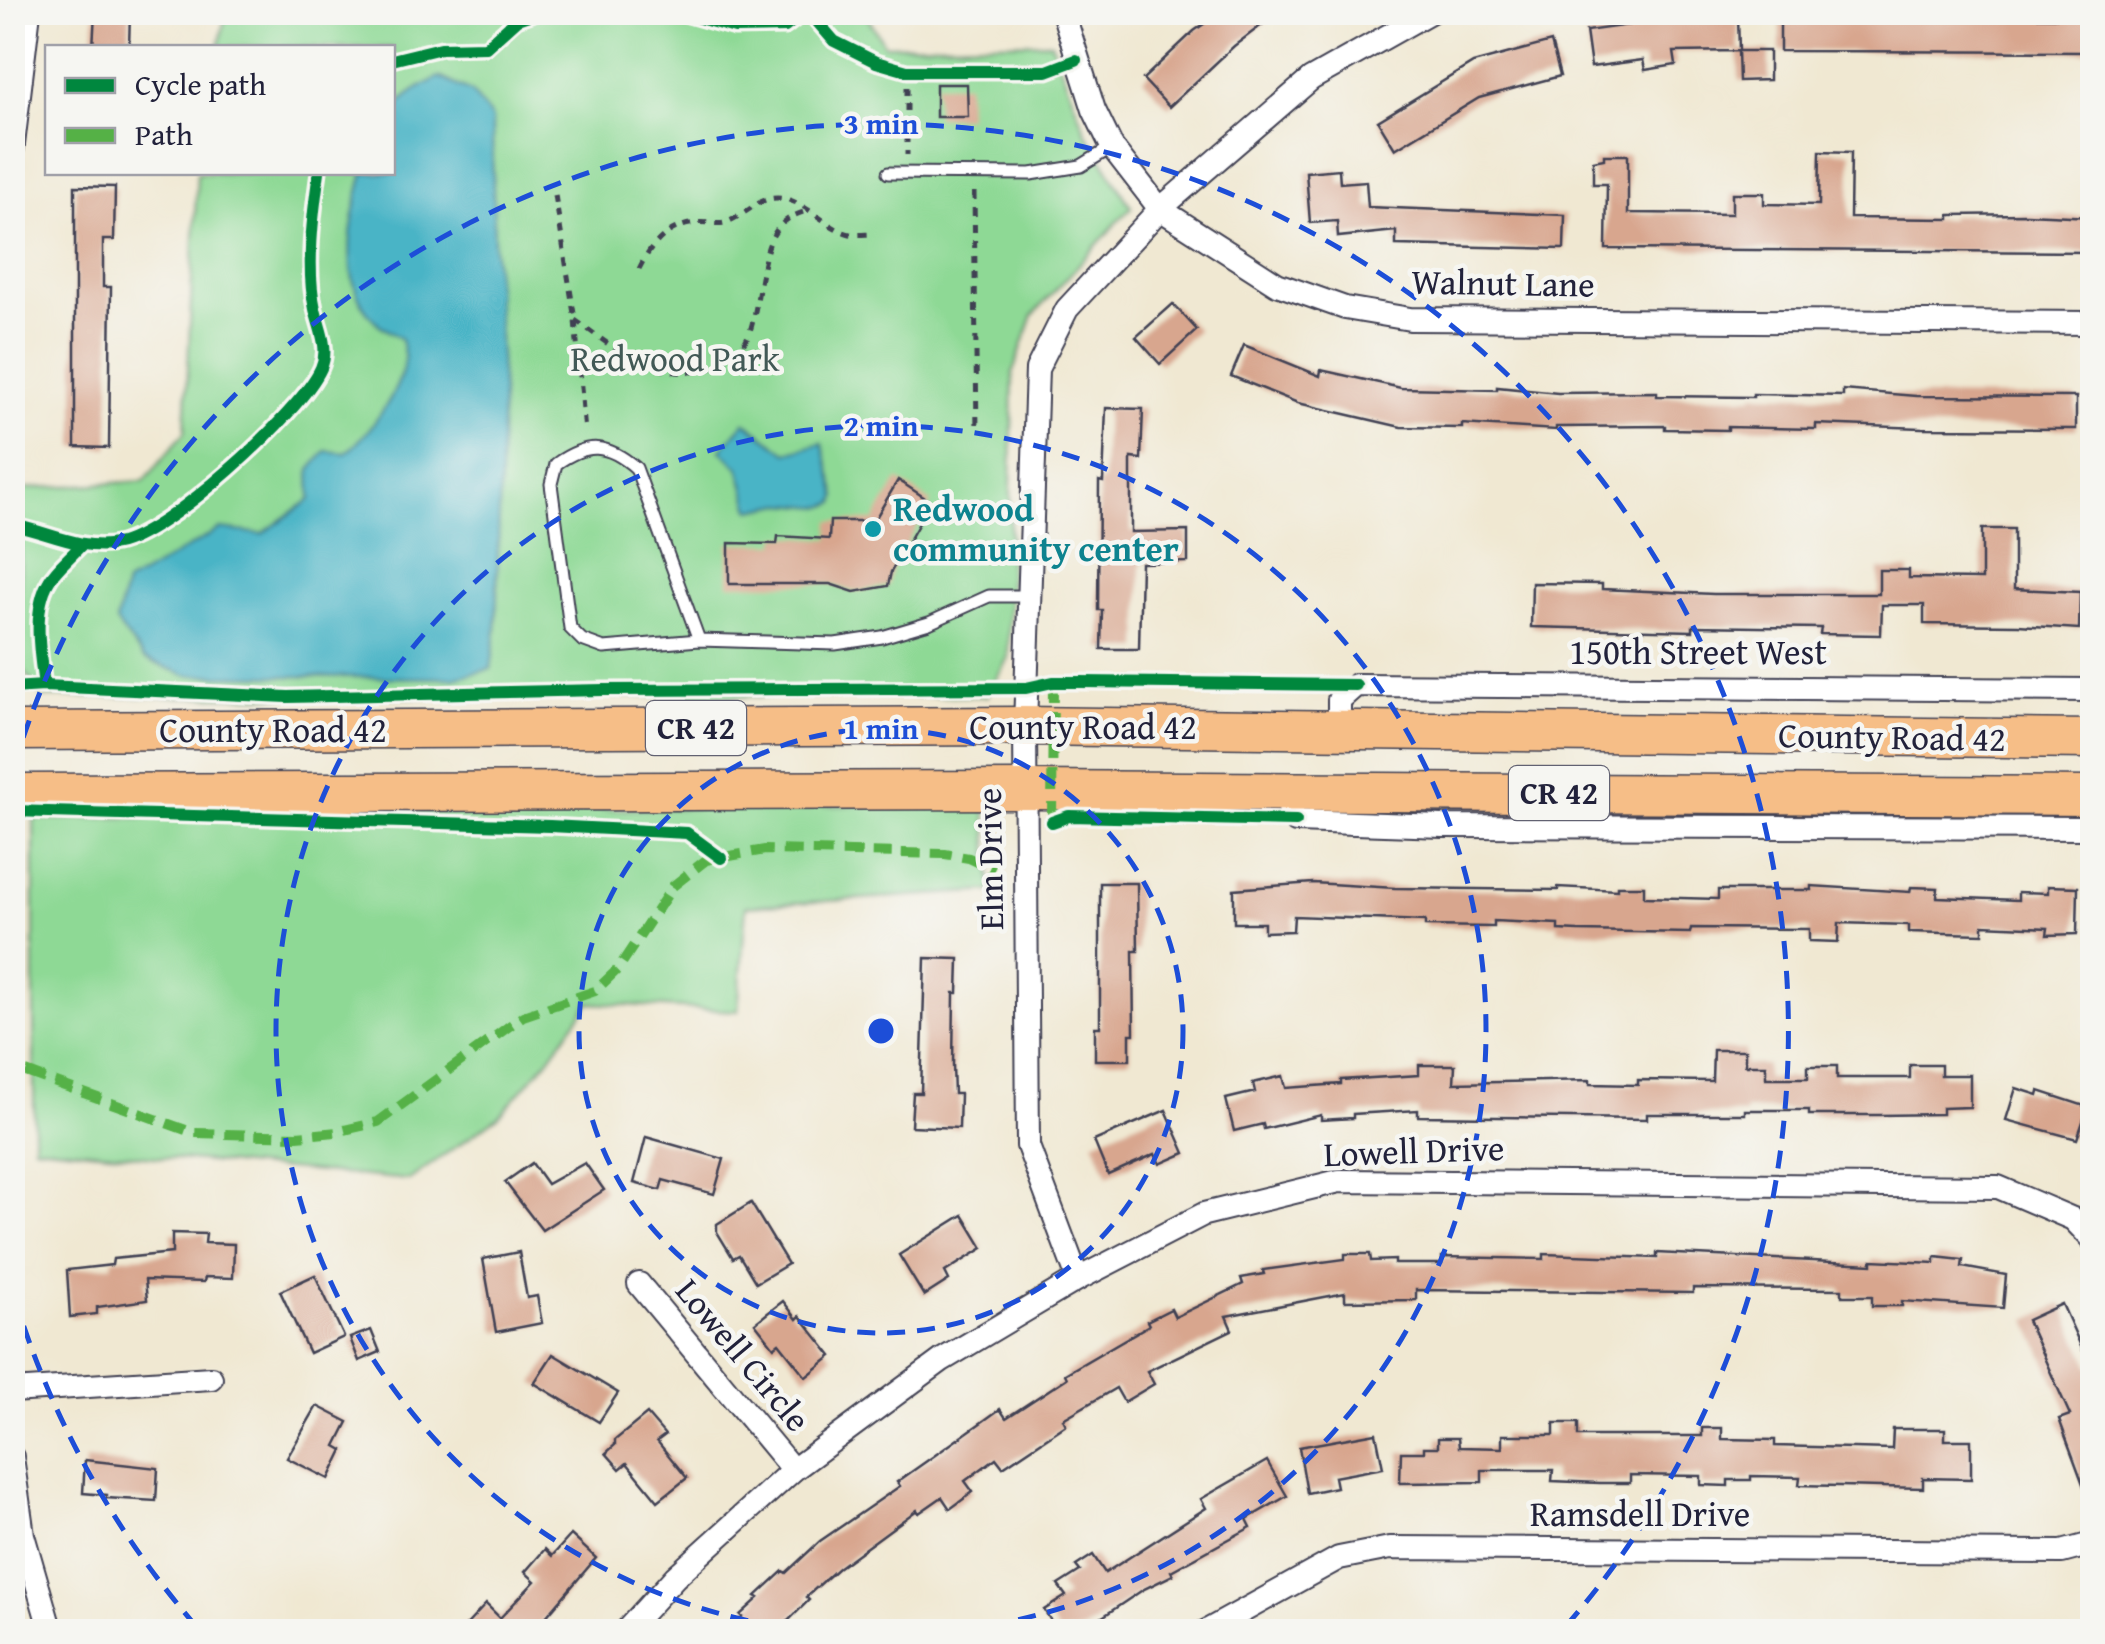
<svg xmlns="http://www.w3.org/2000/svg" width="2105" height="1644" font-family="'Gentium Book Plus',serif">
<style>
.green{fill:#8ed995;stroke:#587e68;stroke-width:2.5}
.water{fill:#49b4c6;stroke:#366b80;stroke-width:2.5}
.building{fill:#d8a68e}
.lines{fill:none;stroke-linecap:round;stroke-linejoin:round}
.service-casing{stroke:#414052;stroke-width:15}
.minor-casing{stroke:#414052;stroke-width:26}
.trunk-casing{stroke:#414052;stroke-width:41}
.path{stroke:#414052;stroke-width:5;stroke-dasharray:8 8;stroke-linecap:butt}
.service{stroke:#fff;stroke-width:11}
.minor{stroke:#fff;stroke-width:22}
.trunk{stroke:#f6be87;stroke-width:38}
.quiet{stroke:#55b146;stroke-width:10;stroke-dasharray:20 10;stroke-linecap:butt}
.cycleway-casing{stroke:#f6f6f2;stroke-width:19}
.cycleway{stroke:#00873e;stroke-width:12}
.ring{fill:none;stroke:#1d4ed8;stroke-width:5;stroke-dasharray:18 12}
.culture-dot{fill:#0f9aa8;stroke:#f6f6f2;stroke-width:4}
.labels{text-anchor:middle;stroke-width:9;stroke-linejoin:round;paint-order:stroke}
.shield{fill:#f6f6f2;stroke:#626272;stroke-width:2.5}
.shield-label{font-size:32px;font-weight:bold;fill:#22223b}
.street-label{font-size:35px;fill:#22223b;stroke:#f6f6f2}
.park-label{font-size:35px;fill:#425956;stroke:#f6f6f2}
.culture-label{font-size:35px;font-weight:bold;fill:#0d838f;stroke:#f6f6f2;text-anchor:start}
.centre{fill:#1d4ed8;stroke:#f6f6f2;stroke-width:5}
.ring-label{font-size:30px;text-anchor:middle;font-weight:bold;fill:#1d4ed8;stroke:#f6f6f2;stroke-width:9;stroke-linejoin:round;paint-order:stroke}
</style>
<rect width="100%" height="100%" fill="#f6f6f2"/>
<filter id="ink" filterUnits="userSpaceOnUse"><feTurbulence type="fractalNoise" baseFrequency=".01" numOctaves="2"/><feDisplacementMap in="SourceGraphic" scale="20" xChannelSelector="R" yChannelSelector="G"/><feConvolveMatrix kernelMatrix="1 2 1 2 8 2 1 2 1" color-interpolation-filters="sRGB"/></filter>
<filter id="wash" filterUnits="userSpaceOnUse"><feTurbulence type="fractalNoise" baseFrequency=".0048" numOctaves="4" result="noise"/><feDisplacementMap in="SourceGraphic" scale="40" xChannelSelector="R" yChannelSelector="G"/><feGaussianBlur stdDeviation="2.25" result="paint"/><feColorMatrix in="noise" values="0 0 0 0 0 0 0 0 0 0 0 0 0 0 0 0 0 1.4 0 .05"/><feComposite in="paint" operator="in"/></filter>
<g filter="url(#wash)">
<rect width="100%" height="100%" fill="#f0e8d2"/>
<g class="green">
<path d="M864,12L885,45L1051,42L1086,133L1131,207L1033,315L1013,372L1008,658L987,696L42,697L19,663L21,489L144,481L185,432L197,173L392,172V48L219,47L226,13Z"/>
<path d="M985,803L992,891L746,906L738,1011L589,1003L548,1060L499,1116L409,1180L34,1146V819Z"/>
</g>
<g class="water">
<path d="M439,77L471,92L492,118L494,246L502,391L496,632L491,669L453,678L186,675L144,659L116,622L126,584L220,529L262,534L311,499L310,470L326,451L346,453C369,434 399,393 404,363C406,356 402,346 401,339C392,333 381,327 374,320C337,281 351,218 364,173L392,172C392,111 381,108 439,77Z"/>
<path d="M745,422L787,453L822,443L837,496L835,503L824,507L783,504L751,510L739,467L721,450Z"/>
</g>
<g id="blocks">
<g class="building">
<path d="M95,12H130L129,48H93Z"/>
<path d="M1221,12H1279L1234,46L1169,107L1143,79L1194,31Z"/>
<path d="M1780,14L2092,18V52L1780,51Z"/>
<path d="M1738,15L1739,51H1769V80L1739,81L1738,51L1674,52L1676,65L1645,70L1643,60L1591,67L1586,31L1694,16Z"/>
<path d="M1551,42L1560,76L1479,98L1395,149L1378,121L1473,63Z"/>
<path d="M936,84H967L968,117H936Z"/>
<path d="M1820,151L1851,152L1850,218L1950,219V215L2026,214L2092,217V252L1606,249L1607,184H1593V161L1604,159V155H1628V213L1732,214V193H1764V204L1819,205Z"/>
<path d="M1339,169L1340,183L1366,181L1368,207L1565,215L1564,249L1396,245V231L1338,237L1337,221L1310,223L1306,172Z"/>
<path d="M75,186L115,187L114,240H103V287H111L109,448L75,447Z"/>
<path d="M1173,304L1197,330L1160,364L1136,337Z"/>
<path d="M1244,345L1320,376L1321,370L1401,388L1497,390V387L1558,393L1657,392V396L1753,397V394L1843,396V390L1916,396L2076,397V429L1922,428L1816,424V429L1728,427V430L1665,429V426L1556,427V430L1462,424V428L1401,427L1298,403L1231,376Z"/>
<path d="M1106,408L1143,409L1141,459L1131,458V532L1188,531V562L1141,563L1139,649H1101L1102,610H1098L1099,481L1103,482Z"/>
<path d="M898,480L931,502L891,572L888,586L854,592L830,584H729V543L777,544L778,536L829,539L830,521H874Z"/>
<path d="M1982,529H2014V589L2080,592L2079,629L2018,625L1924,624V605H1882L1881,635L1820,634L1821,628L1693,626V631L1531,627L1532,583L1602,584V589L1714,594H1879V570H1909V578L1982,579Z"/>
<path d="M1100,883H1137L1138,951H1133L1134,1034H1130V1060H1095V1027H1100Z"/>
<path d="M1313,883L1395,888L1558,890V887L1617,890V886H1644V897L1718,899V890H1811V886L1910,892L1911,887L1938,888L1937,897L2018,900V892L2048,893V886L2078,887L2077,934L2047,935L2048,928L1983,925V934L1909,932V925L1839,923L1838,942L1809,941V929L1691,928L1690,933L1578,931L1558,930V924L1494,921V927L1425,926V921L1294,916L1293,931L1264,932V923H1234V889Z"/>
<path d="M925,958L959,959L958,993H954L953,1065L954,1094H960L959,1128L911,1126L913,1093H921Z"/>
<path d="M1713,1050H1745V1065H1766V1078H1808V1066H1837V1078H1910V1065H1941V1075H1970V1107L1942,1108V1114L1879,1115H1809V1110H1745V1114H1647V1119L1418,1116V1110L1353,1114V1118L1321,1120V1115L1264,1129L1263,1124L1234,1131L1226,1099L1255,1092L1253,1083L1283,1076L1286,1088L1341,1084V1080L1419,1075V1065H1455L1454,1083L1590,1080V1084L1638,1085V1080L1712,1081Z"/>
<path d="M2016,1088L2038,1095L2039,1091L2088,1107L2077,1139L2006,1120Z"/>
<path d="M1166,1110L1185,1153L1160,1164L1155,1154L1108,1175L1094,1141Z"/>
<path d="M646,1137L724,1159L714,1194L663,1180L660,1190L634,1183Z"/>
<path d="M532,1163L547,1184L585,1163L604,1190L542,1230L505,1182Z"/>
<path d="M751,1203L788,1264L756,1283L739,1255L733,1258L717,1232V1224Z"/>
<path d="M963,1215L983,1248L945,1272L949,1280L924,1296L899,1255Z"/>
<path d="M172,1233L206,1234L205,1243L234,1244L233,1278L205,1277L204,1282L145,1280L147,1300L97,1307V1314L70,1317L67,1270L112,1265L113,1259L172,1253Z"/>
<path d="M519,1252L527,1298L537,1296L542,1323L496,1332L483,1259Z"/>
<path d="M1657,1253L1872,1264V1260L1935,1263V1257L1963,1260L1962,1267L2006,1275L2003,1308L1902,1301V1306H1872V1296H1842V1289L1693,1288V1293L1416,1290V1300L1345,1301V1293L1226,1316L1232,1330L1147,1371L1154,1384L1124,1402L1116,1388L1063,1419L1066,1425L1003,1467L996,1458L965,1481L973,1492L950,1509L942,1497L919,1513L917,1510L838,1568L806,1597L809,1600L777,1632H729L742,1617L740,1615L759,1598L756,1596L783,1571L786,1573L820,1541L900,1486L897,1482L982,1422L1000,1409L1006,1418L1067,1378L1065,1374L1149,1325L1147,1321L1171,1309L1175,1317L1243,1284L1241,1278L1264,1274L1263,1270L1345,1259V1254H1370L1371,1261L1395,1260V1264H1442V1257L1544,1259V1254L1657,1258Z"/>
<path d="M315,1275L344,1337L309,1353L280,1291Z"/>
<path d="M783,1301L797,1319L800,1316L832,1356L806,1377L779,1343L774,1347L755,1323Z"/>
<path d="M2062,1304L2092,1371V1503H2090L2059,1419L2070,1415L2027,1320Z"/>
<path d="M371,1330L380,1352L359,1361L350,1338Z"/>
<path d="M553,1354L618,1393L599,1422L534,1383Z"/>
<path d="M317,1406L348,1422L336,1446L343,1450L329,1479L287,1458Z"/>
<path d="M647,1414L665,1435L657,1441L687,1478L658,1501L627,1463L620,1469L606,1453L615,1445V1440Z"/>
<path d="M1554,1423H1578V1436H1702V1428H1722V1439L1775,1440V1446L1892,1449L1893,1429H1945V1440H1971V1479L1923,1478V1488L1799,1485L1800,1477L1751,1476V1480H1728V1486L1701,1485V1476L1630,1475V1483H1600L1552,1481L1553,1470H1482V1482L1400,1483L1401,1452H1424V1447H1438V1438H1458L1459,1447L1502,1448V1435H1554Z"/>
<path d="M1376,1433L1383,1468L1334,1477L1336,1487L1307,1493L1299,1447Z"/>
<path d="M85,1460L158,1468L156,1501L106,1498V1495L83,1493Z"/>
<path d="M1267,1461L1287,1496L1247,1519L1251,1527L1171,1571L1173,1575L1144,1589L1080,1632H1058L1044,1610L1066,1596L1058,1585L1080,1571L1076,1566L1093,1555L1105,1573L1206,1508L1201,1499Z"/>
<path d="M571,1535L596,1558L533,1632H460L486,1604L500,1618L535,1581L525,1572L545,1549L552,1556Z"/>
</g>
</g>
</g>
<g filter="url(#ink)">
<use href="#blocks" fill-opacity="0" stroke="#414052" stroke-width="2.5"/>
<g class="lines">
<g class="service-casing">
<g id="service">
<path d="M888,173L1031,174L1081,166L1112,147"/>
<path d="M699,640L604,648L582,640L570,628L551,484L556,464C587,442 607,443 636,468L699,640L835,644L882,637L929,623L989,596H1029"/>
</g>
</g>
<g class="minor-casing">
<g id="minor">
<path d="M1063,12L1094,110L1112,147L1160,209L1277,284L1345,308L1410,319L2092,323"/>
<path d="M12,153L29,12"/>
<path d="M1339,730V700L1356,685L2092,690"/>
<path d="M1281,791L1296,821L1443,826L2092,828"/>
<path d="M1078,1279L1028,1146L1025,726L1037,369L1067,309L1160,209L1311,79L1430,12"/>
<path d="M639,1284L793,1470"/>
<path d="M12,1391L211,1378"/>
<path d="M12,1457L23,1535L51,1632"/>
<path d="M625,1632L675,1577L793,1470L942,1360L1078,1279L1204,1214L1339,1181L1998,1187L2073,1219L2092,1239"/>
<path d="M1205,1632L1339,1558L1390,1548L2062,1552L2092,1544"/>
</g>
</g>
<g class="trunk-casing">
<g id="trunk">
<path d="M12,731L1025,726L2092,739"/>
<path d="M12,793L1025,790L2092,796"/>
</g>
</g>
<g class="path">
<path d="M907,71V155"/>
<path d="M974,192L977,432"/>
<path d="M555,195L575,320L585,432"/>
<path d="M639,269C651,245 667,226 696,223C706,221 718,226 727,222C749,214 762,191 789,200C811,207 829,229 850,234C857,235 866,234 873,234"/>
<path d="M575,320C598,336 620,355 646,365C685,380 735,373 750,331C759,305 761,254 774,234C783,219 795,214 811,210"/>
</g>
<use href="#service" class="service"/>
<use href="#minor" class="minor"/>
<use href="#trunk" class="trunk"/>
<g class="quiet">
<path d="M1052,822L1053,682"/>
<path d="M26,1072L194,1133L297,1136L336,1132L378,1122L523,1016L595,991L618,969L673,886L706,860L765,850L945,854L969,858L994,870"/>
</g>
<g class="cycleway-casing">
<g id="cycleway">
<path d="M678,12L735,28L785,27L804,12"/>
<path d="M809,12L834,41L876,62L907,71H1047L1076,60"/>
<path d="M392,60L441,48L486,47L517,19L537,12"/>
<path d="M12,525C46,531 81,551 116,544C165,536 301,413 321,368C330,348 319,328 315,309C306,268 313,214 319,172"/>
<path d="M44,686C40,655 32,609 49,581C56,568 72,556 82,544"/>
<path d="M12,688L44,686L288,697L603,690L1026,688L1053,682H1081L1356,685"/>
<path d="M12,811L550,826L687,833L721,858"/>
<path d="M1052,822L1069,816L1296,821"/>
</g>
</g>
<use href="#cycleway" class="cycleway"/>
</g>
</g>
<g class="ring">
<circle cx="881" cy="1031" r="302"/>
<path d="M807 1631A605 605 0 1 1 955 1631"/>
<path d="M196 1626A907 907 0 0 1 14 1296M14 766A907 907 0 1 1 1566 1626"/>
</g>
<circle class="culture-dot" cx="873" cy="529" r="10"/>
<g class="labels">
<g class="shield">
<rect x="646" y="701" width="100" height="54" rx="8"/>
<rect x="1509" y="766" width="100" height="54" rx="8"/>
</g>
<g class="shield-label">
<text x="696" y="739">CR 42</text>
<text x="1559" y="804">CR 42</text>
</g>
<g class="street-label">
<text transform="translate(1503 283) rotate(1)" y="12">Walnut Lane</text>
<text x="1698" y="664">150th Street West</text>
<text x="1083" y="739">County Road 42</text>
<text x="273" y="742">County Road 42</text>
<text transform="translate(1892 737) rotate(1)" y="12">County Road 42</text>
<text transform="translate(990 859) rotate(-91)" y="12">Elm Drive</text>
<text transform="translate(1414 1151) rotate(-2)" y="12">Lowell Drive</text>
<text transform="translate(743 1355) rotate(50)" y="12">Lowell Circle</text>
<text x="1640" y="1526">Ramsdell Drive</text>
</g>
<g class="park-label">
<text x="675" y="371">Redwood Park</text>
</g>
<g class="culture-label">
<text x="893" y="521">Redwood<tspan x="893" dy="40">community center</tspan></text>
</g>
</g>
<circle cx="881" cy="1031" r="15" class="centre"/>
<g class="ring-label">
<text x="881" y="134">3 min</text>
<text x="881" y="436">2 min</text>
<text x="881" y="739">1 min</text>
</g>
<rect width="2105" height="1644" fill="none" stroke="#f6f6f2" stroke-width="50"/>
<rect x="45" y="45" width="350" height="130" fill="#f6f6f2" stroke="#a1a1a9" stroke-width="2.5"/>
<rect x="65" y="78" width="50" height="15" fill="#00873e" stroke="#a1a1a9" stroke-width="2.5"/>
<text x="135" y="95" font-size="30" fill="#22223b">Cycle path</text>
<rect x="65" y="128" width="50" height="15" fill="#55b146" stroke="#a1a1a9" stroke-width="2.5"/>
<text x="135" y="145" font-size="30" fill="#22223b">Path</text>
</svg>
